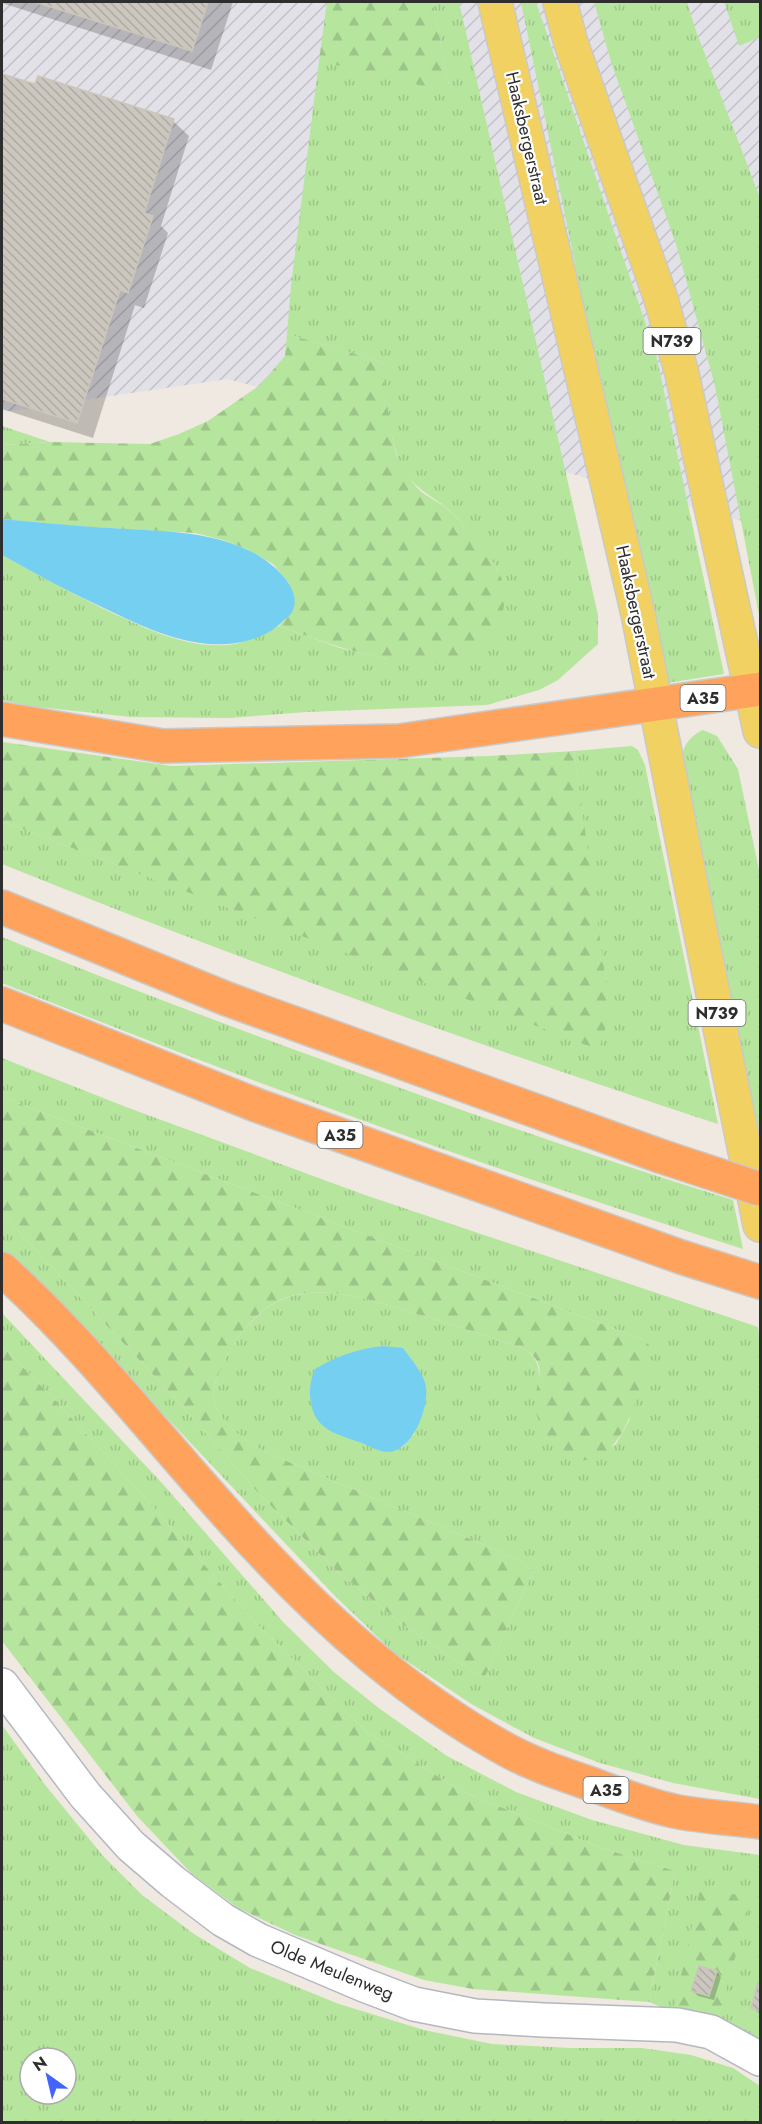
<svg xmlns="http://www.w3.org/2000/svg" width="762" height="2124" font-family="Jost,sans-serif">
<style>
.industrial{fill:url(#industrial-furrows)}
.grass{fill:url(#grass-tufts);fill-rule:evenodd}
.forest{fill:url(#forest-firs)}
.water{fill:#75cff0}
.shadow{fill:#0003}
.building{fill:url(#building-back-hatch);stroke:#cbc5ba;stroke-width:1.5}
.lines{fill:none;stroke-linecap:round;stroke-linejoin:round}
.street-casing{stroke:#b4b7c1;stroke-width:36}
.primary-casing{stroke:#c9c9c9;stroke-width:36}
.highway-casing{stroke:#c9c9c9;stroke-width:36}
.street{stroke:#fff;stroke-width:33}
.primary{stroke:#f2d163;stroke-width:33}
.highway{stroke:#ffa35c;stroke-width:33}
.highway-bridge-casing{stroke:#c9c9c9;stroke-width:36;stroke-linecap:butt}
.highway-bridge{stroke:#ffa35c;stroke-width:33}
.labels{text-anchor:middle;stroke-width:4.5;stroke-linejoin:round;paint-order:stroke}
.shield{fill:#fff;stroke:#6d6d6d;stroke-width:1.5}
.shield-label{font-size:16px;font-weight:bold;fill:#2e2e2e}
.street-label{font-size:18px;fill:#2e2e2e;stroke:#fff}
</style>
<defs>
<pattern id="industrial-furrows" width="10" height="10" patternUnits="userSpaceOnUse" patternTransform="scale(1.5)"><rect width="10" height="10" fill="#e3e1e8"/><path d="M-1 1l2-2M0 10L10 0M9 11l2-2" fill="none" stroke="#c3c1c7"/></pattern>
<pattern id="grass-tufts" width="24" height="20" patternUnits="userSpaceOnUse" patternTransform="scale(1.5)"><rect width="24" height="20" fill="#b6e59e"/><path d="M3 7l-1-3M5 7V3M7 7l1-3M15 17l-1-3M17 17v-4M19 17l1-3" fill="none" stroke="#9dc588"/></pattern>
<pattern id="forest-firs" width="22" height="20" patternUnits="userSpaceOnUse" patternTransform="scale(1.5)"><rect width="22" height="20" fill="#b6e59e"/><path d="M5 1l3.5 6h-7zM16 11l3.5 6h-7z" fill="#9dc588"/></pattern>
<pattern id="building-back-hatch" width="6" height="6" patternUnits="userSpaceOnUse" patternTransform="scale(1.5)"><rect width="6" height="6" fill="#cbc7bf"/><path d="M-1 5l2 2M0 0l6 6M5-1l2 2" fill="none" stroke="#afaba4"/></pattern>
</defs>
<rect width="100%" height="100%" fill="#efe9e1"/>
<path class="industrial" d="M2,2H760V526L228,379L2,412Z"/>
<g class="grass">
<path d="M433,2H459L598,615V644L558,680L539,690L487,705L307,712L229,718L131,717L29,706L2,700V555C36,574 69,592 104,609C143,627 183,648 227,645C247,643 262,634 279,626L340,648L387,659L498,570C483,549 468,526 448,509C427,492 408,486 398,457C387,428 386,393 382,362L287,334L291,286L319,61L450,91Z"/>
<path d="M521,2H536L656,354L724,674L667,683L596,366Z"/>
<path d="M594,2H687L696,31L760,198V620L715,386L677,247L611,62Z"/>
<path d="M724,2H760V37L739,46Z"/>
<path d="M2,426L50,442L2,445Z"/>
<path d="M703,730L717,736L738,769L760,875V1134L688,812C683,782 669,746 703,730Z"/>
<path d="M632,746L638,750L645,765L718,1124C477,1045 237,959 2,864V821L466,998L589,865L574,751Z"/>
<path d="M2,937C104,979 208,1018 312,1056C451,1107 591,1156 733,1200L743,1249C492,1170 245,1080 2,983Z"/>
<path d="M2,1058L126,1107L365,1195L758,1327L760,1342V1799L673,1783L600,1763L534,1738L473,1705L393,1652L333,1594L134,1383L2,1254V1214L175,1398L262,1497L338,1572L402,1624L468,1669L485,1677L533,1571L515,1558L263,1451C237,1435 203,1413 217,1378C229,1346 256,1305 292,1296C334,1285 380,1303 421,1315C456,1326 491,1337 525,1349C546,1364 538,1382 535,1405L598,1456L616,1444L629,1421L644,1340L2,1097ZM333,1431L415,1433L403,1447L387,1452Z"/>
<path d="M2,1313L161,1482L284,1623L335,1673L380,1709L447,1756L516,1792L592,1820L684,1845L760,1855V2046L649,2002L675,1871L602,1848L461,1791L367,1732L255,1622L137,1489L52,1397L2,1346Z"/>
<path d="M2,1725L46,1786L104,1857L142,1895L194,1934L250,1968L339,2004L424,2030L492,2044L570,2048H642L691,2055L733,2068L760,2086V2122H2ZM30,2058H66V2094H30Z"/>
</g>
<g class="forest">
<path d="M327,2H433L450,92L319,61Z"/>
<path d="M287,334L382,362C386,388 389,438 399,460C405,472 413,485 423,493C432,499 442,504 450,511C467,527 488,549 498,571C508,590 506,608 497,627C463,698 333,645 279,626L293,611L288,582L273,564L249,550L223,540L195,533L74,526L2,519V445L50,442L150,444L179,434L208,421L260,385L285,356Z"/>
<path d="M2,742L172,766L489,756L574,751L610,1012L599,1050L2,821Z"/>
<path d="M2,1097L644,1340L650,1346C641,1380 628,1464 580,1460C573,1460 564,1455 557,1453C548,1438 537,1424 535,1406C534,1381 551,1367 525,1349C491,1337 456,1326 421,1315C380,1303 334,1285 291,1296C256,1305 229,1346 217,1378C203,1413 237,1435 263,1451L515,1558L533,1571L485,1677L468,1669L402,1624L338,1572L262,1497L175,1398L2,1214Z"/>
<path d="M2,1346L52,1397L137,1489L255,1622L367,1732L461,1791L602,1848L675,1871L649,2002L473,1989L424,1980L295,1935L238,1908L192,1874L137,1816L2,1641Z"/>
<path d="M700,1889L752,1897L717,2023L673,2013Z"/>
</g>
<g class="water">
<path d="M2,519C38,522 74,526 110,528C157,531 205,530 248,550C267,558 303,586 293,610C292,614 287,618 284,620C264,642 228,647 200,643C166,638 137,624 106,609C71,593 36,574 2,555Z"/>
<path d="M383,1346L403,1348C411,1359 424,1374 426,1387C429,1408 412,1452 388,1452C380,1452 369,1446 362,1443C333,1433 312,1429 310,1395C310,1385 311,1378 315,1369C337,1356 357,1349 383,1346Z"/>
</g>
<g class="shadow">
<path d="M2,2H233L211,70L2,3Z"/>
<path d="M2,75L36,86L173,121L189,136L161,226L168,233L144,308L135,305L93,438L2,409Z"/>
<path d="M716,1972L721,1977L714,2000L698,1996L693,1991Z"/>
<path d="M759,1984H760V2014L753,2008Z"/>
</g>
<g class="building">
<path d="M35,2H208L192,51Z"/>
<path d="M2,74L35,84L38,76L174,119L144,213L153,216L128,293L120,290L77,423L2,399Z"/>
<path d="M699,1966L717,1971L709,1996L691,1991Z"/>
<path d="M758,1982L760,1983V2011L751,2008Z"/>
</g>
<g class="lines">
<g class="street-casing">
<path id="street" d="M2,1685L85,1795L131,1846L173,1882L223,1920L258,1940L364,1985L414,2004L475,2016L543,2020L677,2025L711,2032L760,2059"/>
</g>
<g class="primary-casing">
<g id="primary">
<path d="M495,2L638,614L693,895L760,1225"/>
<path d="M560,2L571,43L661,299L682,374L760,731"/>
</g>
</g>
<g class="highway-casing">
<g id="highway">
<path d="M2,719L163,746L399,741L760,689"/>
<path d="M2,907L227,999L660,1156"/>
<path d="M2,1004L256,1105L681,1257L760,1282"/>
<path d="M2,1269C96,1354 171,1456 258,1548C331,1626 411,1697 505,1749C532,1764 562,1774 591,1784C618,1794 646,1805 674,1811C702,1817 732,1818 760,1822"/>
</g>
</g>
<use href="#street" class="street"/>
<use href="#primary" class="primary"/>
<use href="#highway" class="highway"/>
<g class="highway-bridge-casing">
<path id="highway-bridge" d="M660,1156L760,1189"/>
</g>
<use href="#highway-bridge" class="highway-bridge"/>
</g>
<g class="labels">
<g class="shield">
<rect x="643.5" y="328" width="57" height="26" rx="4.5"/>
<rect x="680.5" y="685" width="45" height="26" rx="4.5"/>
<rect x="688.5" y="1000" width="57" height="26" rx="4.5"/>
<rect x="317.5" y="1122" width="45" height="26" rx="4.5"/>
<rect x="583.5" y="1777" width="45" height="26" rx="4.5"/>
</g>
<g class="shield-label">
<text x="672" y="347">N739</text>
<text x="703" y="704">A35</text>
<text x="717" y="1019">N739</text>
<text x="340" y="1141">A35</text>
<text x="606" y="1796">A35</text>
</g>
<g class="street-label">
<text transform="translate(527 138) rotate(77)" y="6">Haaksbergerstraat</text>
<text transform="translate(636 612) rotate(78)" y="6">Haaksbergerstraat</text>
<text transform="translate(332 1970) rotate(22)" y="6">Olde Meulenweg</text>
</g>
</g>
<rect width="762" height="2124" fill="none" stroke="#2e2e2e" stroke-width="6"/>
<g transform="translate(48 2076) rotate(326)"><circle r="28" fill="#ffffff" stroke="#ababab" stroke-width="1.5"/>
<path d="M0-4.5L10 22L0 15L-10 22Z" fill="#4264fb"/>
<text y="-9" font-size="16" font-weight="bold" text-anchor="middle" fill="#2e2e2e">N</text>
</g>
</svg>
